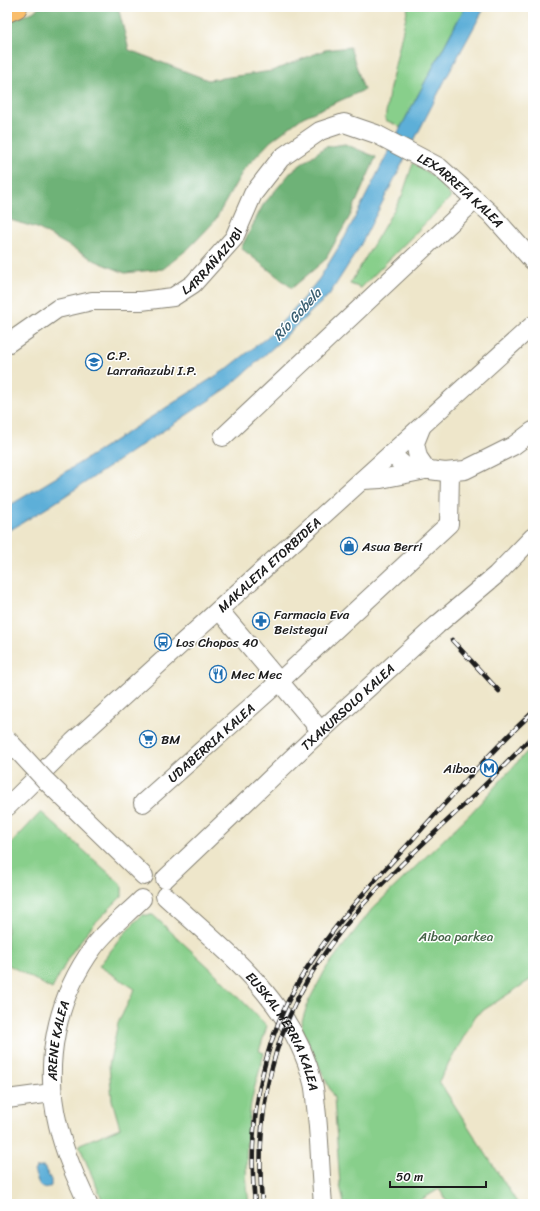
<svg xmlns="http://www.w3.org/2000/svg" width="540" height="1211" font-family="Sriracha,sans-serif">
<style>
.green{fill:#88cf8b;stroke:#527654}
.forest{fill:#6eb277;stroke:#45674a}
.water{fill:#5dafd8;stroke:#3c667a}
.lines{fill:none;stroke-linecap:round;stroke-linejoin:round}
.minor-casing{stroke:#858173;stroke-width:20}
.highway-casing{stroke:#858173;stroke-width:24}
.minor{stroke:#fff;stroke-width:18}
.highway{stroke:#f9be6d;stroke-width:22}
.rail-casing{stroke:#1c1c1c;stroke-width:4.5}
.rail{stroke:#fff;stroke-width:3;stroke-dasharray:9;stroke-linecap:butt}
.minor-bridge-casing{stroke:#858173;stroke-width:20;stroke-linecap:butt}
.minor-bridge{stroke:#fff;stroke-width:18}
.labels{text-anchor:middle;stroke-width:3;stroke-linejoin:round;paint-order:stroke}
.street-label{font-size:13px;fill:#1c1c1c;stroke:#fff}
.poi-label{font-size:13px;fill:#1c1c1c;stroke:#fff;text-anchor:start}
.park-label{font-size:13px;fill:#476448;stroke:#fff}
.water-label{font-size:14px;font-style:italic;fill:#395e71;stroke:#fff}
</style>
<rect width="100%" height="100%" fill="#fff"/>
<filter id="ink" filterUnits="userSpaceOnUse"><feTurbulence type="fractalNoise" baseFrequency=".025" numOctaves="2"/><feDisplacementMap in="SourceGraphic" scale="8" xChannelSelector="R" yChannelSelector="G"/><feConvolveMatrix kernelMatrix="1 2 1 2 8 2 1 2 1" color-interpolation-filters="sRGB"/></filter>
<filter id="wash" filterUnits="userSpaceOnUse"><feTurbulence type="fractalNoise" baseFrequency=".012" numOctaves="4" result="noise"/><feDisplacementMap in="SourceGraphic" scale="16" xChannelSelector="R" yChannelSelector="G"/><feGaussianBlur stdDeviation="0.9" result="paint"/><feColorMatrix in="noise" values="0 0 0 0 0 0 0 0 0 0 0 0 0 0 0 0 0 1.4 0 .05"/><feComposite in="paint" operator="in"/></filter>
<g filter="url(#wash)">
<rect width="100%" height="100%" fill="#eee6ca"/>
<g class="green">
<path d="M408,7H465L401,127L385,120L389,92Z"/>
<path d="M413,163L436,178L451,197L361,288L350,284L402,196Z"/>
<path d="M533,745V978L476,1015L439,1081L518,1204H449L439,1189L419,1201L416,1204H344L340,1185L334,1098L313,1053L301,1025L308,1002L327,967L372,909L471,813Z"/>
<path d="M41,812L122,885V896L91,927L70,955L52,989L7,964V848Z"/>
<path d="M142,915H153L214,972L267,1026L259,1051L264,1053C260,1070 254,1087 251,1103C246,1137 244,1170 249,1204H104L79,1145L80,1144L120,1128L112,1100L109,1065L118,1023L135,989L99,966L123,935Z"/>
</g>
<g class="forest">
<path d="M39,7H118L129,50L208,80L272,71L325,50L350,47L364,90L303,117L271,141L244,169L214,222L189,248L163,269L125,273L96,261L37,228L7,219V22L33,12Z"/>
<path d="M345,144L376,157L350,216L325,260L292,288L241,248L263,205L292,171L325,147Z"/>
</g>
<g class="water">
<path d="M465,7H485L444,82L359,248L329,295L277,344L229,387L50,506L7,532V507L70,469L228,368L271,334L300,302L319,279L345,237L401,127Z"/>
<path d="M40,1167H44L51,1180V1186C40,1195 37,1178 34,1171L36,1168Z"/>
</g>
</g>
<g filter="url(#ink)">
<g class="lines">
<g class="minor-casing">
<g id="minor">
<path id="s1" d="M7,344L57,309L92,301H141L173,297L193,284L234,238L253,194L281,158L320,131L344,123L376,134L439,167L491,214L533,261"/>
<path d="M421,428L415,443L418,457L427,470"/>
<path d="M223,437L475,200"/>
<path d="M391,454L406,467L445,472L465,470L513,446L533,431"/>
<path d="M363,480L381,479L421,471"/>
<path d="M219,610L321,731"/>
<path d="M46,781L144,876"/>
<path id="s2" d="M143,803L280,681L449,524L450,472"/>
<path id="s3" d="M7,807L73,742L533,325"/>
<path id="s4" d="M165,879L310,741L437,625L496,575L533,537"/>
<path id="s5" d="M165,896C224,950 293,1001 313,1083C315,1091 315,1099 316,1107C320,1139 320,1172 323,1204"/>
<path d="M7,1099L52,1093"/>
<path id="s6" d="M88,1204C76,1178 64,1152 58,1125C43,1064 56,999 93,948C106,930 126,915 142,899"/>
</g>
</g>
<g class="highway-casing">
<path id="highway" d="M7,11L16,7"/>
</g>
<use href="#minor" class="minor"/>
<use href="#highway" class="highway"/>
<g class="rail-casing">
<g id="rail">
<path d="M452,640L499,691"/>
<path d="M255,1204C248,1141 257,1070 283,1012C298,978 320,947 343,918C365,890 389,865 413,839C452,796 490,752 533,712"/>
<path d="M262,1204C257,1141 264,1075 289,1017C312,962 355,910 397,869C442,824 491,783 533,735"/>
</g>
</g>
<use href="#rail" class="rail"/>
<g class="minor-bridge-casing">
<path id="minor-bridge" d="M7,739L46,781"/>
</g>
<use href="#minor-bridge" class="minor-bridge"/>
</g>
</g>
<defs>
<g id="school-ring" transform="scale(0.9)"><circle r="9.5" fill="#fff" stroke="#1f6fb2" stroke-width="1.5"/><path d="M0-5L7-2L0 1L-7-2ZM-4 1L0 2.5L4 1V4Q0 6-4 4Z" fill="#1f6fb2"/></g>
<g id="shop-ring" transform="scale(0.9)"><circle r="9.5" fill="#fff" stroke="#1f6fb2" stroke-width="1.5"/><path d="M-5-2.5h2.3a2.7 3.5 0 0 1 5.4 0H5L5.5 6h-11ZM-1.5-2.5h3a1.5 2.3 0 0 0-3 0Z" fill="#1f6fb2"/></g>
<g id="pharmacy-ring" transform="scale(0.9)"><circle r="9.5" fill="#fff" stroke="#1f6fb2" stroke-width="1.5"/><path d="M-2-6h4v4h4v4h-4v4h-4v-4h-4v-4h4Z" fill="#1f6fb2"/></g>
<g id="bus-ring" transform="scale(0.9)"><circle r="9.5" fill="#fff" stroke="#1f6fb2" stroke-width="1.5"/><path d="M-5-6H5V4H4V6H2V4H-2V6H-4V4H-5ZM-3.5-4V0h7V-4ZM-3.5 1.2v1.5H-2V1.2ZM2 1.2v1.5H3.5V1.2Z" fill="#1f6fb2"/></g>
<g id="restaurant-ring" transform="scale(0.9)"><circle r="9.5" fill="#fff" stroke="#1f6fb2" stroke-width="1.5"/><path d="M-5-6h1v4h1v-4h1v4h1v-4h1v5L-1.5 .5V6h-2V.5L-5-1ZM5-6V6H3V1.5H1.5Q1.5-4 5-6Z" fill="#1f6fb2"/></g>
<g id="supermarket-ring" transform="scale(0.9)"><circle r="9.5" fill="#fff" stroke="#1f6fb2" stroke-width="1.5"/><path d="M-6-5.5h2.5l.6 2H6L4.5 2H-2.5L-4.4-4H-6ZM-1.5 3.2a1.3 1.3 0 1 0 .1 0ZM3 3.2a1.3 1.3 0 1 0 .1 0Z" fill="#1f6fb2"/></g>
<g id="metro-ring" transform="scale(0.9)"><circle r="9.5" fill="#fff" stroke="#1f6fb2" stroke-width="1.5"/><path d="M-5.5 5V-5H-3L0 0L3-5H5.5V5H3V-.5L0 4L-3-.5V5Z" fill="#1f6fb2"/></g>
</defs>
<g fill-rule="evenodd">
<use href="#school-ring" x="94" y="362"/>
<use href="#shop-ring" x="349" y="546"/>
<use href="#pharmacy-ring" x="261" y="621"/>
<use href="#bus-ring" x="163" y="642"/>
<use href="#restaurant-ring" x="218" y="674"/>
<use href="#supermarket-ring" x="148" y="739"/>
<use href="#metro-ring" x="489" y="768"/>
</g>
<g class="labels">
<g class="street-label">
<text dy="5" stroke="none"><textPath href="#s1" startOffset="566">LEXARRETA KALEA</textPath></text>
<text dy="5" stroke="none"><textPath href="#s1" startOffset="232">LARRAÑAZUBI</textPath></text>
<text dy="5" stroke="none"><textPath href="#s3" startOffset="357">MAKALETA ETORBIDEA</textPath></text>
<text dy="5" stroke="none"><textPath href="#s4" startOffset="251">TXAKURSOLO KALEA</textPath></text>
<text dy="5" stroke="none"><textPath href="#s2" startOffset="91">UDABERRIA KALEA</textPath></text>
<text dy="5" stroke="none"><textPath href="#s5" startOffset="182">EUSKAL HERRIA KALEA</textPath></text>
<text dy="5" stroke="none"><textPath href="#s6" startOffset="170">ARENE KALEA</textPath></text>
</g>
<g class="poi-label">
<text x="107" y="360">C.P.<tspan x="107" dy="15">Larrañazubi I.P.</tspan></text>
<text x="362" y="551">Asua Berri</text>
<text x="274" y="619">Farmacia Eva<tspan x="274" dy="15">Beistegui</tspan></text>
<text x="176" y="647">Los Chopos 40</text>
<text x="231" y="679">Mec Mec</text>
<text x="161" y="744">BM</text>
<text x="476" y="773" text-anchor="end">Aiboa</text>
</g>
<g class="park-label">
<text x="456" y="941">Aiboa parkea</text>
</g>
<g class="water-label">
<text transform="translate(297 314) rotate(-48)" y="5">Río Gobela</text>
</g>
</g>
<rect width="540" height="1211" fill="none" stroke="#fff" stroke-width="24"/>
<path d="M390 1181v6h96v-6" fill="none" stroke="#1c1c1c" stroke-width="2"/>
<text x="396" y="1181" font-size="12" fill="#1c1c1c" stroke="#ffffff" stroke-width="3" paint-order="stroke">50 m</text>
</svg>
